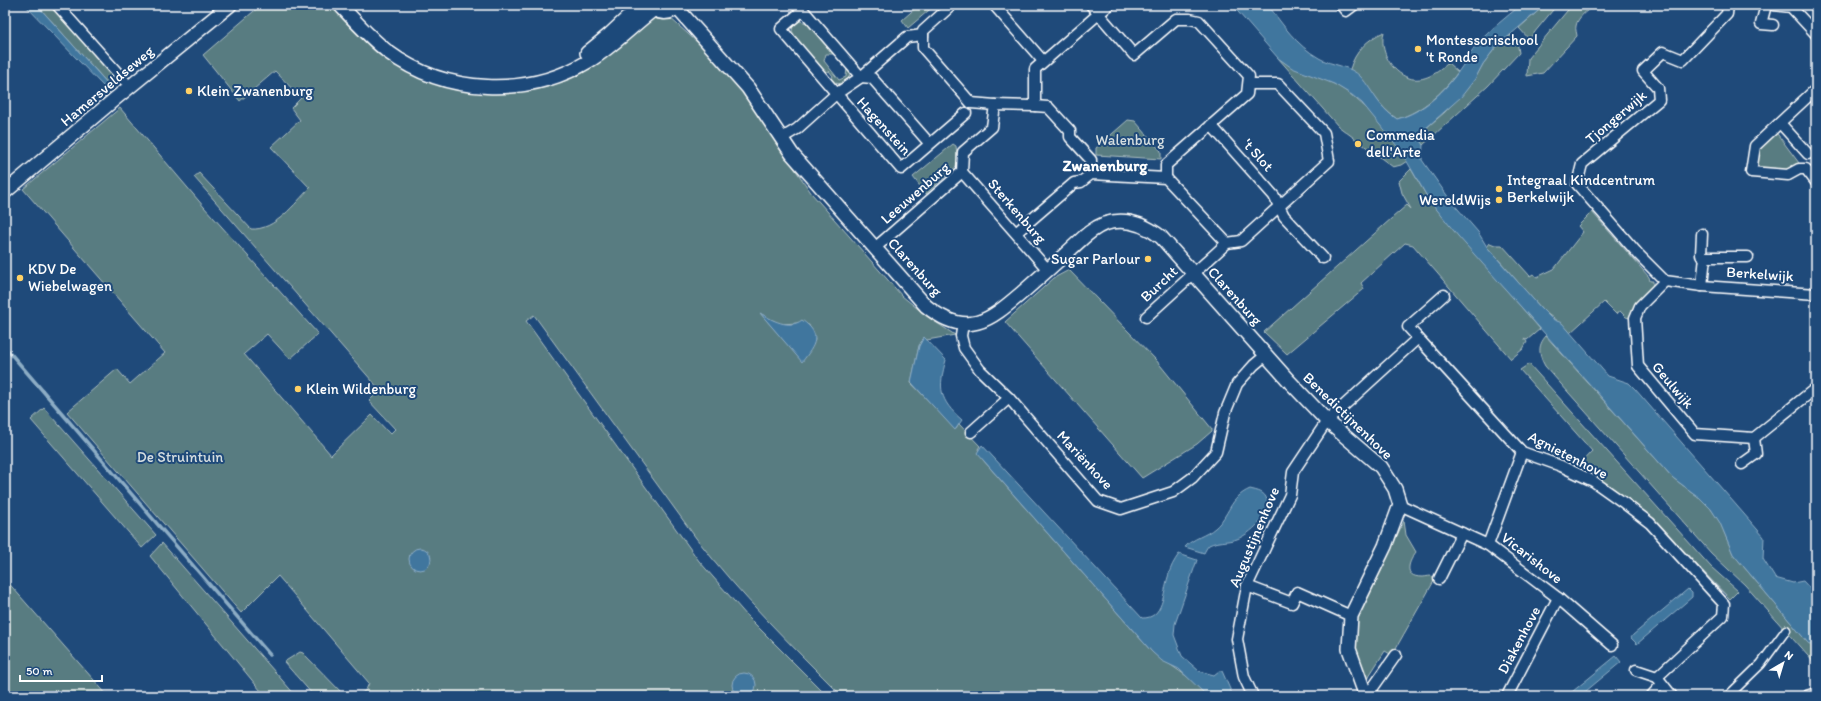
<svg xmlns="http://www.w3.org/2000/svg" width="1821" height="701" font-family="Itim,sans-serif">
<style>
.green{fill:#597c81;stroke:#acbec0;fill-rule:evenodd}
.water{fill:#41769e;stroke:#8dadc5}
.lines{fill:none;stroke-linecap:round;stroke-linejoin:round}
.stream{stroke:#8dadc5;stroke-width:3.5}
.pedestrian-casing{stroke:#fff;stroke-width:11}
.minor-casing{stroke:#fff;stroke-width:13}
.tertiary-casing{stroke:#fff;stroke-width:16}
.pedestrian{stroke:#1f4a7a;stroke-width:8}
.minor{stroke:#1f4a7a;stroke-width:10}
.tertiary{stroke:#1f4a7a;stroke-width:13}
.poi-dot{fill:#ffd166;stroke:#1f4a7a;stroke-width:1.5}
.labels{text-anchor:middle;stroke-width:4;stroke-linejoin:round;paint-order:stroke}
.poi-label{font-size:15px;fill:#fff;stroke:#1f4a7a;text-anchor:start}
.street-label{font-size:15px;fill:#fff;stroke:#1f4a7a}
.park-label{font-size:15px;fill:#d6dee0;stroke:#1f4a7a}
.neighbourhood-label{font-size:16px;font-weight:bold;fill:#fff;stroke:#1f4a7a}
</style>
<rect width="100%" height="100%" fill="#1f4a7a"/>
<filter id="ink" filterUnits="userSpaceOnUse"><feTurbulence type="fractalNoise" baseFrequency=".025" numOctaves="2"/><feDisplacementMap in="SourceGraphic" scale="8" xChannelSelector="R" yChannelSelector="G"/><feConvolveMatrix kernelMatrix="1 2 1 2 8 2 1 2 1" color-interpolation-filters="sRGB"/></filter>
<g filter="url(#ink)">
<g class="green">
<path d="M37,5H53L120,80L111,87Z"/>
<path d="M261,5H334L365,38L462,89L494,93L513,92L538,88L598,62L614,51L652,19L660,14L669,17L706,50L754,105L775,140L812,194L902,296L928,317L955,335L927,340L924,337L919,346L911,383L956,429L959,424L980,446L978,449L983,460L1152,652C1172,667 1191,676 1207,696H982L980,694L977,696H842C791,645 740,595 696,538L534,315L526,321L699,561L748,617L827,696H357L366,690L369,683L278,576L241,613L67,412L117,369L130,384L165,353L23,189L120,108L204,207L318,334L290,359L267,334L244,354L331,455L372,415L390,434L395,429L369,401L380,390L194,177L199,173L251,229C275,231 295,203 310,188L271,147L300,120L291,108L301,98L275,71L240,101L203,55ZM761,314L780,324L798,323L809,325L815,340L802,361Z"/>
<path d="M919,5H935L908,28L902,20Z"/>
<path d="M1545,5H1557L1529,39L1519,28Z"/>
<path d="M1572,5H1599C1591,6 1577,17 1576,26C1575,29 1577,34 1577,36L1543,73L1527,76L1528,58Z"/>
<path d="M800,21L807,23L835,54H826L824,61L839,80L846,77L847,68L850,74L848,80L841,84L835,83L831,79L833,76L829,71L826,73L797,40L792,31L793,26Z"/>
<path d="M1384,32C1379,50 1391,72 1409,78C1423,83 1439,72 1448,63L1458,72C1443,92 1422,112 1397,119C1377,106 1368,83 1350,69C1355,52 1367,39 1384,32Z"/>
<path d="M1511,35L1517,41L1519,53L1488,86L1423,145L1417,136L1445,112L1475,79L1483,64L1496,47Z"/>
<path d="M1278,58C1296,71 1317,75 1336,85C1363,100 1392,133 1407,161L1401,165L1393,167L1338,126Z"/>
<path d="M1128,120L1135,121L1161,151V159L1096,155V148Z"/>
<path d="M1775,131L1799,163L1788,170L1763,169L1757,165C1753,149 1765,142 1775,131Z"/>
<path d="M953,144L956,146L958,165L926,194L913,177Z"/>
<path d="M1411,169L1429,200L1540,329L1527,340L1524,338L1527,342L1523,349L1511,359L1413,245L1405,243L1361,283L1364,289L1287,354L1264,332L1392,218L1407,205L1411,209L1402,193L1399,181Z"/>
<path d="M1592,212L1649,277L1650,281H1653C1654,295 1640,308 1633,319L1626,317L1620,311L1616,314L1604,302L1570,333C1562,323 1551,318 1542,309C1523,289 1506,267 1487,247L1490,243L1495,245H1502L1530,276L1533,274L1537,277L1554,269L1583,232L1578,226Z"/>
<path d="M1069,270L1156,360L1212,429V431L1197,444L1142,478L1005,322L1054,278Z"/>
<path d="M1546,336L1673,478L1700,498L1711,509L1720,522L1733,554L1808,643L1816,647V665L1745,585L1711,553L1545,366C1539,355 1537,346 1546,336Z"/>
<path d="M1529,364L1711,567L1738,591L1730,599L1648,515L1611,489L1576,468L1592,451L1520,370Z"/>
<path d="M44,408L156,535L142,548L31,420Z"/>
<path d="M1404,521L1406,535L1416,552C1409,561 1402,577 1422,577C1427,577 1430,575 1434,577V581L1392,655L1385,651L1367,679L1359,669L1356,656L1357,618Z"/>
<path d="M162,543L296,696H265L150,556Z"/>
<path d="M5,579L108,696H5Z"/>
<path d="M300,652L303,653L345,696H314L284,662Z"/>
</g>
<g class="water">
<path d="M25,5H37L108,84L104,87Z"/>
<path d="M1232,5H1268C1283,25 1296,45 1319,58C1332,66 1350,65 1361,77C1374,92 1378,107 1397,119C1424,112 1446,90 1461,68C1467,60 1471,51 1477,44C1490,30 1506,17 1521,5H1545L1496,47L1483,64L1475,79L1461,97L1417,136L1423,145L1422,160L1451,201L1478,232L1487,247L1540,307L1552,319L1562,323L1608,376L1629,383L1635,389L1764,537L1763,559L1775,578L1793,583L1803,581L1816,595V647L1808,643L1733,554L1720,523L1711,509L1700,498L1673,478L1458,236L1429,200L1401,151L1362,103L1352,95L1334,84L1292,68L1278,58Z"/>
<path d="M760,313C772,320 789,330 802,320C823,335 815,345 802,362Z"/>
<path d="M924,337L946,360C938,388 939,400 962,420L955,430L911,382L919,346Z"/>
<path d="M982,445L1142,618C1164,619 1163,592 1168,577C1170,568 1174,561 1179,554L1197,560L1175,624L1174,635L1182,656L1199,671L1214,675L1219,671H1222L1233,696H1207L1179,669L1162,661L1152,652L977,453Z"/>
<path d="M1250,489C1258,491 1265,492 1267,500C1271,516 1250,534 1237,539C1228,542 1217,541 1209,545C1207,547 1205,551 1204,553L1185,547C1193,538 1206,536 1215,528C1230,515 1229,498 1250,489Z"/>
<circle cx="420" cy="559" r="11"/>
<path d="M1688,589L1692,593V597L1637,644L1631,638L1633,635Z"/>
<path d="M1616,656L1621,662L1580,696H1567Z"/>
<circle cx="744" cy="685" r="12"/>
</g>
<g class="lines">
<path class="stream" d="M5,347L270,655"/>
<g class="pedestrian-casing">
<g id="pedestrian">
<path d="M1650,696L1661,684"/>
<path d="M1728,696L1761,664L1786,630"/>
</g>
</g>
<g class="minor-casing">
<g id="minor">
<path d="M57,5L124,80"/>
<path d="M952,5L923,31V48L971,103L995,105"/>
<path d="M994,5L1043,61"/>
<path d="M1091,5L1134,55L1176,19H1190L1199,21L1249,76L1247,94L1166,165V178"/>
<path d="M1341,5L1346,11L1354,5"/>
<path d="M1728,5L1727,14L1683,60L1663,52L1643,71L1658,88L1659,100L1582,164L1577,184L1639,255L1665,281L1702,286L1816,294"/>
<path d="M1766,5L1761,24L1773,25"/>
<path d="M1773,5L1791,7L1816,34"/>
<path d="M1816,89L1755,146L1751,172L1788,175L1799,169H1806L1816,182"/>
<path d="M1035,106L1048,107L1070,131V137L1091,160V174"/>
<path d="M1780,123L1808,154"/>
<path d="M1211,125L1274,196L1284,216L1323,258"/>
<path d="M782,138L797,129L836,94L861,77L907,37L923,35"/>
<path d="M930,144L872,78L861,77L803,10L781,29L901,169L966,113"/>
<path d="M962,172L1048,270"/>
<path d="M1017,232L1074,183L1081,182L1091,174L1166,178L1227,243"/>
<path d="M1702,234L1701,255L1705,257H1748"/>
<path d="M876,247L962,172L963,152L992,127L995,105L1035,106V69L1109,5"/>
<path d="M1665,281L1640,306L1635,318L1638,366L1695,434L1754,438L1816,388"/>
<path d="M1702,286L1705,257"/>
<path d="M1146,317L1227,243L1241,241L1329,161L1324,133L1278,84H1249"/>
<path d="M963,323L961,336L964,348L980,370L1009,398L1098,501L1121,509L1173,492L1192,478L1216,452L1225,413L1237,384L1254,365L1266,355"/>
<path d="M1418,338L1408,327L1444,295"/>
<path d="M971,432L1009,398"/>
<path d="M1522,452L1488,545L1558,598L1612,645"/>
<path d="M1742,464L1756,454L1754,438"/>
<path d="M1400,505L1488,545"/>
<path d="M1439,579L1462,533"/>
<path d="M1247,586L1292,603L1297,592L1351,616"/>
<path d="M1636,670L1657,677"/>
<path d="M1253,696L1244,677L1237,639L1247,586L1290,495L1293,472L1327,421L1418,338L1522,452L1561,466L1593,481L1624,503L1650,523L1724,604L1723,616L1657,677L1672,696"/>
<path d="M1367,696L1396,655"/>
<path d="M1507,696L1558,598"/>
<path d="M1807,696L1816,693"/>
</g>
</g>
<g class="tertiary-casing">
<g id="tertiary">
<path d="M340,5C355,21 370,38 388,52C446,95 527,98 589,61C612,47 631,27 653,10"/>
<path d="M648,5C657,14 671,16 679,5"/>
<path d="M677,8L748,88L792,154L926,306C968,340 990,320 1024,291C1040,277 1056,263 1072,248C1082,239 1091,229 1104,224C1125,217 1144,224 1161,237L1289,381L1327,421L1381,467L1395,489L1400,505L1385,546L1351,616L1349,649L1363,688L1373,696"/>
<path d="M587,53L609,35L641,5"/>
<path d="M5,192L116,98L230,5"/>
</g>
</g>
<use href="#pedestrian" class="pedestrian"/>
<use href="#minor" class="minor"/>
<use href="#tertiary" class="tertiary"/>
</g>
</g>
<g class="poi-dot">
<circle cx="1418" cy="49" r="4"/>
<circle cx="189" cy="91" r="4"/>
<circle cx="1358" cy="144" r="4"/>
<circle cx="1499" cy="189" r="4"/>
<circle cx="1499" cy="200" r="4"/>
<circle cx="1148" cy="259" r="4"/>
<circle cx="20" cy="278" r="4"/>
<circle cx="298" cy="389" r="4"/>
</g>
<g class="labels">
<g class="poi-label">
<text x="1426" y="45">Montessorischool<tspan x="1426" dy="17">'t Ronde</tspan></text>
<text x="197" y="96">Klein Zwanenburg</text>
<text x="1366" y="140">Commedia<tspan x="1366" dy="17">dell'Arte</tspan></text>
<text x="1507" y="185">Integraal Kindcentrum<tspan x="1507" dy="17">Berkelwijk</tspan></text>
<text x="1491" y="205" text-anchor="end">WereldWijs</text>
<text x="1140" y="264" text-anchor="end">Sugar Parlour</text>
<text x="28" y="274">KDV De<tspan x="28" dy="17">Wiebelwagen</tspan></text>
<text x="306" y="394">Klein Wildenburg</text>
</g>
<g class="street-label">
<text transform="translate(107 86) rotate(-40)" y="5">Hamersveldseweg</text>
<text transform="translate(1616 117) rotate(-40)" y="5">Tjongerwijk</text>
<text transform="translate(884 126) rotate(48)" y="5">Hagenstein</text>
<text transform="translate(1258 155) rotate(48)" y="5">'t Slot</text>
<text transform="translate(915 193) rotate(-41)" y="5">Leeuwenburg</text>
<text transform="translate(1017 211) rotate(49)" y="5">Sterkenburg</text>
<text transform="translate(915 267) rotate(48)" y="5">Clarenburg</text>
<text transform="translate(1760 274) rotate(4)" y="5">Berkelwijk</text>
<text transform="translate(1159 284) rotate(-43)" y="5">Burcht</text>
<text transform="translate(1235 296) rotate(48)" y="5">Clarenburg</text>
<text transform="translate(1673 385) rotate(50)" y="5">Geulwijk</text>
<text transform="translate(1348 416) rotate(44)" y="5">Benedictijnenhove</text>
<text transform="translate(1568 455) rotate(27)" y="5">Agnietenhove</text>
<text transform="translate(1085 460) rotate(47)" y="5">Mariënhove</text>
<text transform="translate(1254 537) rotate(-67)" y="5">Augustijnenhove</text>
<text transform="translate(1532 558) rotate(38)" y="5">Vicarishove</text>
<text transform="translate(1519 640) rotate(-62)" y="5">Diakenhove</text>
</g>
<g class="park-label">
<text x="1130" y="145">Walenburg</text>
<text x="180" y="462">De Struintuin</text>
</g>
<g class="neighbourhood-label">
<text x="1105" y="171">Zwanenburg</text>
</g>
</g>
<rect width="1821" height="701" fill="none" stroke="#1f4a7a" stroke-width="20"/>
<rect x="10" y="10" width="1801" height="681" fill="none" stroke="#fff" stroke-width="1.5" filter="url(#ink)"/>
<g transform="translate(1783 663) rotate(38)" stroke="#1f4a7a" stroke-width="3" paint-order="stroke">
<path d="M0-3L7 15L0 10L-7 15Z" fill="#ffffff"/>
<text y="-6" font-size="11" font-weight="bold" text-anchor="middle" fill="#ffffff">N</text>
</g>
<path d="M20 675v6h82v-6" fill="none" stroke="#ffffff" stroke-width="2"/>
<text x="26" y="675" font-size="12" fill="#ffffff" stroke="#1f4a7a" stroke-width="3" paint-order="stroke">50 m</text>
</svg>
